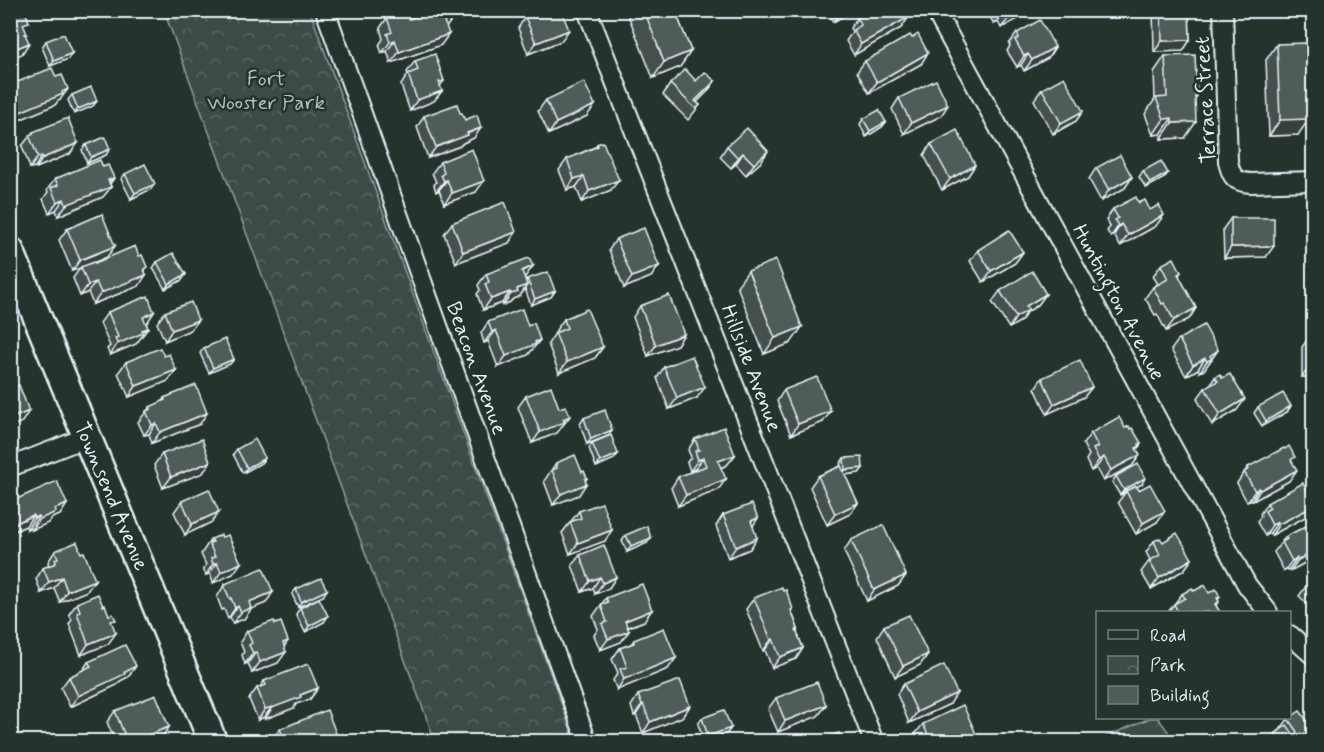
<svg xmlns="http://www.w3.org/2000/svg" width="1324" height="752" font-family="Mynerve,sans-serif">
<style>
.park{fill:url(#park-crowns);stroke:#939ea0;stroke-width:1.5}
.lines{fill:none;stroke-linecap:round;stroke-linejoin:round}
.street-casing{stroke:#e8f1f8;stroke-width:22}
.secondary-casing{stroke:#e8f1f8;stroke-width:32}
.street{stroke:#26332d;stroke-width:18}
.secondary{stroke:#26332d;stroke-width:27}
.wall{fill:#454f4d;stroke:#e8f1f8;stroke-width:1.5}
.shaded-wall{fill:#38403e;stroke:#e8f1f8;stroke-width:1.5}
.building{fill:#505c59;stroke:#e8f1f8;stroke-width:1.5}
.labels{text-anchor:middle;stroke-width:5;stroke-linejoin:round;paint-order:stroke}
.park-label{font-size:21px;fill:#b5bfc3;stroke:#26332d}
.street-label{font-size:21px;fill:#e8f1f8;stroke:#26332d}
</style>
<defs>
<pattern id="park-crowns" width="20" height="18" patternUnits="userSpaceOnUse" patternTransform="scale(1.5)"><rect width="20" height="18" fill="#3e4b47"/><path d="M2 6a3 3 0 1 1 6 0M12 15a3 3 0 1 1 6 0" fill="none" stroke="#5a6562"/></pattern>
</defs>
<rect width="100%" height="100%" fill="#26332d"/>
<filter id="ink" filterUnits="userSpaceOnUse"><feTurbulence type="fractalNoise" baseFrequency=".0167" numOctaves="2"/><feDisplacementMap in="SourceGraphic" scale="12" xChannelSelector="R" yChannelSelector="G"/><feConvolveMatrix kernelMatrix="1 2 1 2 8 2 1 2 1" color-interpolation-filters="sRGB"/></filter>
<g filter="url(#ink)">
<g class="park">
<path d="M164,11H310L575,741H435Z"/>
<path d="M1150,718H1158L1175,741H1096Z"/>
</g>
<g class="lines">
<g class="street-casing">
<g id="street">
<path d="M325,10L587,742"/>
<path d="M587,10L874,742"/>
<path d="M935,10L1247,585L1268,612"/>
<path d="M1223,10L1228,161C1231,177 1235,182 1251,183L1314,181"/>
<path d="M10,467L87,437"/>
<path d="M1290,635L1314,656"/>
</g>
</g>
<g class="secondary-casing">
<path id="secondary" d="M10,251L213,742"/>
</g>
<use href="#street" class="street"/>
<use href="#secondary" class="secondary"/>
</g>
<g class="wall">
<path d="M626,10H675L691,51L680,67L653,78Z"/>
<path d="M827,10H854L833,22Z"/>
<path d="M986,10H1028L1025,15L1001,28L998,22L994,24Z"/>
<path d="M1153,10H1189L1190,40L1183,51L1154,52Z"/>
<path d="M525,17L561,41L528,54L518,28Z"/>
<path d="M387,18L409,19L446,27L441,45L391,63L387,51L382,53L379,45L383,39L380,28Z"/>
<path d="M857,18L901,28L854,55L846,41L852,32L850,28Z"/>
<path d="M1017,33L1055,47L1048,58L1024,71L1021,65L1017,67L1007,51L1010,46L1009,44Z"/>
<path d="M46,41L72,53L68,59L50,66L42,47Z"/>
<path d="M1277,44L1307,58L1310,67L1307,71L1308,109L1298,135L1269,136L1266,60Z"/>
<path d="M1165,56L1197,96L1195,99L1185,138L1161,139V134L1153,135L1145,114L1155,99L1154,72Z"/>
<path d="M415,61L444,81L440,86L442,91L434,101L410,111L401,85L408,74L407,72Z"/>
<path d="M865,61L921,64L869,93L857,72Z"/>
<path d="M696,81H715L707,92L697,102L700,105L688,120L663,95L670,84Z"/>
<path d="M10,85L60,100L58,101L55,105L12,123L10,119Z"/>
<path d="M1042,89L1083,111L1076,121L1053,134L1034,100Z"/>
<path d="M72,95L97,101L93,106L74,114L68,100Z"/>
<path d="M899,98L941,116L904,134L892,109Z"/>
<path d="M546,100L587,116L549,134L538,111Z"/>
<path d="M424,116L465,120L474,138L463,143L460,146L428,158L417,127Z"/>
<path d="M863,119L886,122L882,127L866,137L860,124Z"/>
<path d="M33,132L70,154L36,168L35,167L30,168L22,146Z"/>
<path d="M597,144L611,190L582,202L576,187L567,190L559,170L567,159L595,147Z"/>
<path d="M931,144L975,165L968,176L942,190L924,155Z"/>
<path d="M86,145L106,155L87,163L82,150Z"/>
<path d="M727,146L761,162L746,175L736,164L731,168L720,157Z"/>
<path d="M440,162L476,192L444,204L439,190L436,192L434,185L436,182L432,173Z"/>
<path d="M103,167L114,178L110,184L111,187L103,197L58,216L56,210L49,213L43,199L48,192L47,190L55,179Z"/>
<path d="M1096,168L1132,177L1125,188L1101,201L1089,179Z"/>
<path d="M1143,171L1168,173L1164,178L1146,188L1139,177Z"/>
<path d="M125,174L151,189L131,199L121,179Z"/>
<path d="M1139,203L1156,226L1120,246L1114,235L1111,237L1107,231L1110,227L1106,220L1113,209Z"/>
<path d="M1231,218L1266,257L1224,258L1223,229Z"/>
<path d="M1314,218V266H1309L1308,225Z"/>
<path d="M452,223L516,232L509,243L456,263L444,234Z"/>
<path d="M67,229L107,257L94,262L95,263L145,271L139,286L93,304L88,292L80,296L73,278L80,268L72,271L59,240Z"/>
<path d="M616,239L659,266L651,277L624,288L609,250Z"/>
<path d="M978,250L1023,252L1015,263L983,282L970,261Z"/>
<path d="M157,262L186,274L182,280L165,289L153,268Z"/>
<path d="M1161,265L1181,272L1179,276L1196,308L1189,319L1166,331L1157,314L1155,315L1145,298L1153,287L1158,284L1153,276Z"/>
<path d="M533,266L524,277L526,281L527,279L555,291L551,297L531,305L525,289L520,296L513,299L510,302L503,305L502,303L483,310L477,294L480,290L478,285L486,274Z"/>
<path d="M748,271L791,343L764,354L737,286Z"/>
<path d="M1000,291L1046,294L1038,305L1027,312L1021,321L1009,328L992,302Z"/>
<path d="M640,306L684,334L677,345L648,356L633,317Z"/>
<path d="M108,312H154L146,323L148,328L136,344L110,355L107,349L110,346L100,323Z"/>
<path d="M165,312L190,330L165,341L157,323Z"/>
<path d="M564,319L603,347L595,358L559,373L548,344L555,333L557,332L556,330Z"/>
<path d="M488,322L528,326L540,340L528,355L498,367L488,341L484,343L481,333Z"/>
<path d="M1310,336L1314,377H1302V347Z"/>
<path d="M1179,339L1218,350L1204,370L1200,372L1198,369L1186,376L1171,350Z"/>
<path d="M204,348L234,359L230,364L209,373L200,353Z"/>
<path d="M164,356L176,370L168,381L129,397L118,373L126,362Z"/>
<path d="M664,367L697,398L669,409L657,378Z"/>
<path d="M1215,377L1237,410L1212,425L1197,399L1205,388L1210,385Z"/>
<path d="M1042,378L1092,387L1084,397L1047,414L1035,388Z"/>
<path d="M784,390L823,422L791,435L777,401Z"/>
<path d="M526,396L559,408L570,416L557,433L532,443L518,407Z"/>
<path d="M164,398L200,424L152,443L149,434L144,435L138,422L150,407L162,402Z"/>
<path d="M1258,407L1287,412L1262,426L1254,413Z"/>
<path d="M584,418L612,430L608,436L587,444L580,424Z"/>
<path d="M1125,428L1141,443L1137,450L1140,455L1132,466L1103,481L1096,468L1091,471L1086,460L1089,455L1083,444L1091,433Z"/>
<path d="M695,439L735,455L727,465L721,468L718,490L678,506L671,488L678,477L696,470L695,469L690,471L687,462L691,457L688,450Z"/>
<path d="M592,443L618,454L614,459L596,467L589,448Z"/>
<path d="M237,449L265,458L261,463L243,473L233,454Z"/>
<path d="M162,454L210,462L203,473L163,488L154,465Z"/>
<path d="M844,458L863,468L859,473L845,475L858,503L850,514L827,525L810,487L818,476L841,466L840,464Z"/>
<path d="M1292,462L1289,481L1253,501L1252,499L1247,502L1237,483L1248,467Z"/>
<path d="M556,463L582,472L587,478L579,495L553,505L544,481Z"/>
<path d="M1116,476L1142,484L1136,487L1157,522L1136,534L1118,502L1125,493L1120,495L1112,482Z"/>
<path d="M182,501L212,522L185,535L174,512Z"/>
<path d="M10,502L67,504L60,515L52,518L48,523L32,530L31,527L27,529L26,526L10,533Z"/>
<path d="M1267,503H1314V507L1307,516L1272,535L1270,533L1265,536L1257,522L1261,516L1260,514Z"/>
<path d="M579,511L605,541L570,554L562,533Z"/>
<path d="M723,515L753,526L750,549L728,558L716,526Z"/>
<path d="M1314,522V558L1290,571L1289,569L1284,571L1274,552L1285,537Z"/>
<path d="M626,535L647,543L627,552L622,541Z"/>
<path d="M211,539L233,574L213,583L210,573L206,575L203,569L206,565L201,554Z"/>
<path d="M851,540L906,575L898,586L867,601L844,551Z"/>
<path d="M1154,541L1192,559L1184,570L1151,589L1141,572L1150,560L1146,552Z"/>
<path d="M55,551L81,553L95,580L87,591L60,602L54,588L41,593L36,579L43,568L49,566L48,562Z"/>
<path d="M580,555L616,577L609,588L595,594L593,588L582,592L572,565Z"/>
<path d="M1314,579V610L1299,596L1307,585Z"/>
<path d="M225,584L266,603L251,609L244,619L233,623L230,617L228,619L224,609L222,610L217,597Z"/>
<path d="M296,589L323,596L298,607L292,594Z"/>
<path d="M1194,591L1209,593L1220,597L1218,600L1219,602L1216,605L1219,612H1168L1182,594Z"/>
<path d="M606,598L644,621L627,628L621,642L600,650L594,635L598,629L593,616Z"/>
<path d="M754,598L793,609L792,612L798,629L797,632L803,648L796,659L772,668L765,650L763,651L746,609Z"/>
<path d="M77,603L103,606L112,624L108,644L81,655L69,624L72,620L69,614Z"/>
<path d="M300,608L324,622L305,632L296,614Z"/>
<path d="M275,624L288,641L284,647L278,663L252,673L248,663L245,664L242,655L244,652L240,642L247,631Z"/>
<path d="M884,626L928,654L920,665L895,677L877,637Z"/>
<path d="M634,640L668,669L617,690L613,680L618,673L612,659L620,648L631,644Z"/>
<path d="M88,662L128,677L120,681L117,685L70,707L61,688L69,677L83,670Z"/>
<path d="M264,681L318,688L310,699L296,704L294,708L265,719L264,717L258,720L249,699L257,688L260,687Z"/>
<path d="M904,684L950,704L909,723L897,694Z"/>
<path d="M638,695L690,706L682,717L643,733L636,715L634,716L631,706Z"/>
<path d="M776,698L826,705L818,716L778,732L768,709Z"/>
<path d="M115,711L169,727L161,738L151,741H115L107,722Z"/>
<path d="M702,718L731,728L727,733L704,741L698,724Z"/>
<path d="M1288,719L1308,722L1314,741H1270L1275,734L1280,730Z"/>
<path d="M923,724L977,736L973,741H918L915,734Z"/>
<path d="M280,729L333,741H273L272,739Z"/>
</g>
<g class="shaded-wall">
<path d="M842,10H854L833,22L841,11Z"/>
<path d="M1022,10H1028L1025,15L1001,28L1009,18Z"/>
<path d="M1267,10H1296L1295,12L1266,13Z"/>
<path d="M1005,11L998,22L994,24L1001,13Z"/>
<path d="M909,17L901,28L854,55L861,44Z"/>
<path d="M453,18L445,29L444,21Z"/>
<path d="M569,30L561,41L528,54L536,43Z"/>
<path d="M449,34L441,45L391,63L399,52Z"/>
<path d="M395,40L387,51L382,53L390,42Z"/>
<path d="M1190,40L1183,51L1154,52L1162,41Z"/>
<path d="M29,43L22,54L10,59V51Z"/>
<path d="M1055,47L1048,58L1024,71L1032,60Z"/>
<path d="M691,51L680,67L653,78L664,62Z"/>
<path d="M72,53L68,59L50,66L54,61Z"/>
<path d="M928,53L921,64L869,93L877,82Z"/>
<path d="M1028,54L1021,65L1017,67L1024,56Z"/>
<path d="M715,81L707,92L693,106L695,101Z"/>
<path d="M68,89L60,100L58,101L55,105L12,123L20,112Z"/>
<path d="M442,91L434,101L410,111L417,100Z"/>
<path d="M97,101L93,106L74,114L78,109Z"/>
<path d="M1311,104L1301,119H1309L1298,135L1269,136L1280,120L1308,105Z"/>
<path d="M595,105L587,116L549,134L556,123Z"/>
<path d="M948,105L941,116L904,134L911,123Z"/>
<path d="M1083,111L1076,121L1053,134L1061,123Z"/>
<path d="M1172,118L1161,134L1153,135L1164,119Z"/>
<path d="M886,122L882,127L866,137L870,131Z"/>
<path d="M1196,122L1185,138L1161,139L1172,123Z"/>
<path d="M481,128L474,138L463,143L460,146L428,158L436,147Z"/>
<path d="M78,143L70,154L36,168L43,158Z"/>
<path d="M110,149L106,155L87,163L91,157Z"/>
<path d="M768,151L761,162L746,175L754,164Z"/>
<path d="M743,153L736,164L731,168L738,158Z"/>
<path d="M42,156L35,167L30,168L38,157Z"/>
<path d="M975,165L968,176L942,190L950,179Z"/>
<path d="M1168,173L1164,178L1146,188L1150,183Z"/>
<path d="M584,176L576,187L567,190L574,179Z"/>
<path d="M1132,177L1125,188L1101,201L1109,190Z"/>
<path d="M114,178L106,188L111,187L103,197L58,216L66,205Z"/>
<path d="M447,180L439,190L436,192L444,181Z"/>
<path d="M619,180L611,190L582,202L589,191Z"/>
<path d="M484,181L476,192L444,204L452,193Z"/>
<path d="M155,184L151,189L131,199L135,193Z"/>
<path d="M64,199L56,210L49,213L57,202Z"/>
<path d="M1164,215L1156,226L1120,246L1128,235Z"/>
<path d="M1121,224L1114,235L1111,237L1118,226Z"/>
<path d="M516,232L509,243L456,263L463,252Z"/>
<path d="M115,246L107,257L81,268V267L80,268L72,271L80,260Z"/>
<path d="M1274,246L1266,257L1224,258L1231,247Z"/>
<path d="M1023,252L1015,263L983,282L991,271Z"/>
<path d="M1314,259V266H1309Z"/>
<path d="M533,266L525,277L514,281L522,271Z"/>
<path d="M659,266L651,277L624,288L632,277Z"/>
<path d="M147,267L140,278L146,275L139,286L93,304L101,293Z"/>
<path d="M186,274L182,280L165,289L169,284Z"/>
<path d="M96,282L88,292L80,296L88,285Z"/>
<path d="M527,285L520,296L513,299L510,302L503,305L511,294L517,289Z"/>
<path d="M555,291L551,297L531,305L535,299Z"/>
<path d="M510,292L502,303L483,310L491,299Z"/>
<path d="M1046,294L1038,305L1027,312L1021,321L1009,328L1016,317L1026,306Z"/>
<path d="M1196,308L1189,319L1166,331L1174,320Z"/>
<path d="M154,312L147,323L136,328L143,317Z"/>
<path d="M198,320L190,330L165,341L172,330Z"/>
<path d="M802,327L791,343L764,354L775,338Z"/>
<path d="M148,328L136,344L110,355L117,344Z"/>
<path d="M496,330L488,341L484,343L492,332Z"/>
<path d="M684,334L677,345L648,356L656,345Z"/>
<path d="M540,340L528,355L498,367L506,356Z"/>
<path d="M603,347L595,358L559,373L567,362Z"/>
<path d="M1218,350L1204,370L1200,372L1210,356Z"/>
<path d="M1205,358L1198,369L1186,376L1193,365Z"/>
<path d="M234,359L230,364L209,373L213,368Z"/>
<path d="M1310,366H1314V377H1302Z"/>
<path d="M176,370L168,381L129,397L136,386Z"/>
<path d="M705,387L697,398L669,409L677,398Z"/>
<path d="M1092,387L1084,397L1047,414L1054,404Z"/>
<path d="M1245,399L1237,410L1212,425L1220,414Z"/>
<path d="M1291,406L1287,412L1262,426L1266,421Z"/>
<path d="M29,411L22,422L10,427V419Z"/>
<path d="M831,411L823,422L791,435L798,424Z"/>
<path d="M207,413L200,424L152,443L160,432Z"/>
<path d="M570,416L557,433L532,443L540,432L563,419Z"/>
<path d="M156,423L149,434L144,435L152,425Z"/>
<path d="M612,430L608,436L587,444L591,439Z"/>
<path d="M618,454L614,459L596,467L600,462Z"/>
<path d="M735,455L727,465L711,472L718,461Z"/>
<path d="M1140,455L1132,466L1103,481L1111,470Z"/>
<path d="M1104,457L1096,468L1091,471L1099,460Z"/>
<path d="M265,458L261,463L243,473L247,468Z"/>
<path d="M703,458L695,469L690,471L698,460Z"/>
<path d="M210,462L203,473L163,488L171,477Z"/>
<path d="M863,468L859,473L842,475L845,470Z"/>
<path d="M1297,470L1289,481L1253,501L1260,490Z"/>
<path d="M587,478L581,486L586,484L579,495L553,505L561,494Z"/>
<path d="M1145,478L1142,484L1126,492V491L1120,495L1124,490Z"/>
<path d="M726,479L718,490L678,506L686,495Z"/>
<path d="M1259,488L1252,499L1247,502L1255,491Z"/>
<path d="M858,503L850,514L827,525L835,514Z"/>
<path d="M67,504L60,515L52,518L48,523L32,530L40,519L55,509Z"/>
<path d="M1314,506L1307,516L1272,535L1279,524Z"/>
<path d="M1165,511L1157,522L1136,534L1143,523Z"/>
<path d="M219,512L212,522L185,535L192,524Z"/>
<path d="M33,515L26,526L10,533V530L16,523Z"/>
<path d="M39,516L31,527L27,529L34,518Z"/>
<path d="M758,518L751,529V521Z"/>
<path d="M1278,522L1270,533L1265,536L1272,525Z"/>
<path d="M612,530L605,541L570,554L578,543Z"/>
<path d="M651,538L647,543L627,552L631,546Z"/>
<path d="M757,538L750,549L728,558L736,547Z"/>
<path d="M1314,551V558L1290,571L1298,560Z"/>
<path d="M1297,558L1289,569L1284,571L1292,561Z"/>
<path d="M1192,559L1184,570L1151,589L1159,578Z"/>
<path d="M217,563L210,573L206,575L213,564Z"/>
<path d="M241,563L233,574L213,583L221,572Z"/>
<path d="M906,575L898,586L867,601L874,590Z"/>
<path d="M62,577L54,588L41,593L49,582Z"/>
<path d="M600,577L593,588L582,592L590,581Z"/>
<path d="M616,577L609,588L595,594L603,583Z"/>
<path d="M95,580L87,591L60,602L67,591Z"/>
<path d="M327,590L323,596L298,607L301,602Z"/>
<path d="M273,592L266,603L251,609L244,619L233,623L249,602Z"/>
<path d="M238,606L230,617L228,619L235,608Z"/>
<path d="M652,610L644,621L617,631L625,621Z"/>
<path d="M328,616L324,622L305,632L309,626Z"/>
<path d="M629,631L621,642L600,650L608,639Z"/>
<path d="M116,633L108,644L81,655L88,644Z"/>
<path d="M773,639L765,650L763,651L771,640Z"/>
<path d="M803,648L796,659L772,668L780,657Z"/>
<path d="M256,652L248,663L245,664L253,653Z"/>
<path d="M286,652L278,663L252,673L260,662Z"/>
<path d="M928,654L920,665L895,677L903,666Z"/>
<path d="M676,658L668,669L617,690L624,679Z"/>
<path d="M136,666L128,677L120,681L117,685L70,707L78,696Z"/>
<path d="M318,688L310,699L296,704L294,708L265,719L272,708L300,695Z"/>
<path d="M957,693L950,704L909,723L917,712Z"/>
<path d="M643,704L636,715L634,716L642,705Z"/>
<path d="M826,705L818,716L778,732L785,721Z"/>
<path d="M690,706L682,717L643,733L650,722Z"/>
<path d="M272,707L264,717L258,720L265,709Z"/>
<path d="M169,727L161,738L151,741H132Z"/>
<path d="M731,728L727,733L705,741L708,736Z"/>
<path d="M337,736L333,741H324Z"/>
<path d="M977,736L973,741H964Z"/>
</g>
<g class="building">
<path d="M10,10H25L29,22L23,24L27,34H25L29,43L10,51Z"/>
<path d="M434,10H440L441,11L450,10L453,18L444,21L449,34L399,52L395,40L390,42L387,34L392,32L387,18L406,11L409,19Z"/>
<path d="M543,10H561L569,30L536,43L525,17Z"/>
<path d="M644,10H675L691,51L664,62Z"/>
<path d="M870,10H905L909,17L861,44L853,30L861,25L857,18Z"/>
<path d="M1000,10H1022L1009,18L1005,11L1001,13Z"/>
<path d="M1161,10H1189L1190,40L1162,41Z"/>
<path d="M1040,20L1055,47L1032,60L1028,54L1024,56L1015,40L1019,38L1017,33Z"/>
<path d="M64,34L72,53L54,61L46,41Z"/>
<path d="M918,34L928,53L877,82L865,61L910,35L912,38Z"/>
<path d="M1306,43L1307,58H1310V67H1307L1308,95H1311V104L1308,105L1309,119L1280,120L1277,44Z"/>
<path d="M435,54L444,81L439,82L442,91L417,100L408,74L418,70L415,61Z"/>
<path d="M1195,55L1197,96H1195L1196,122L1172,123V118L1164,119L1156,98L1167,97L1165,56Z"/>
<path d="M52,68L56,77L62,75L68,89L62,92L63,94L20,112L10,90V85Z"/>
<path d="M685,69L696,81L705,72L715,81L695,101L700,105L696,109L670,84Z"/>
<path d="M1064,77L1083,111L1061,123L1042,89Z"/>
<path d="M936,80L948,105L911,123L899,98Z"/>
<path d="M584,82L595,105L556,123L546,100Z"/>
<path d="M91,87L97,101L78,109L72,95Z"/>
<path d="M457,104L460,113H462L465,120L477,115L481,128L467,133L468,135L436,147L424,116Z"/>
<path d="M879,110L886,122L870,131L863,119Z"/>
<path d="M68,118L78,143L43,158L42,156L38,157L29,135L33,134V132Z"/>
<path d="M747,128L768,151L754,164L743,153L738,158L727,146Z"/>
<path d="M957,130L975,165L950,179L931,144Z"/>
<path d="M105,137L110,149L91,157L86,145Z"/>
<path d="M603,142L619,180L589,191L584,176L574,179L567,159L598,146L597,144Z"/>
<path d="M472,149L484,181L452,193L447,180L444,181L441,175L444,173L440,162Z"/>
<path d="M1120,155L1132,177L1109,190L1096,168Z"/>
<path d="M100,160L103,167L108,165L114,178L108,180L111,187L66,205L64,199L57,202L51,188L58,185L55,179Z"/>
<path d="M1161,161L1168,173L1150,183L1143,171Z"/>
<path d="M145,164L155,184L135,193L125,174Z"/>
<path d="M1136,197L1139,203L1145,200L1150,210L1159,205L1164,215L1128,235L1121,224L1118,226L1115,220L1118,218L1113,209Z"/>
<path d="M505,202L516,232L463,252L452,223Z"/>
<path d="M102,214L115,246L80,260L67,229Z"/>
<path d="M1231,218H1274V246L1231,247Z"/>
<path d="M644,228L659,266L632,277L616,239Z"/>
<path d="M1009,230L1023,252L991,271L978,250Z"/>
<path d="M135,246L139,256L142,255L147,267L144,269L146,275L101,293L96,282L88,285L81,267L94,262L95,263Z"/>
<path d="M173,253L186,274L169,284L157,262Z"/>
<path d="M529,258L533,266L522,271L527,285L517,289L518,292L511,294L510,292L491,299L485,284L489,282L486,274Z"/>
<path d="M1174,258L1181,272L1178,274L1196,308L1174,320L1164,303L1162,304L1153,287L1168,279L1161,265Z"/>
<path d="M776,260L802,327L775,338L748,271Z"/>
<path d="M1032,271L1046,294L1026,306L1029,310L1016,317L1000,291Z"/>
<path d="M548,272L555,291L535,299L527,279Z"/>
<path d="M669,295L684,334L656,345L640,306Z"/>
<path d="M148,296L154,312L143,317L148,328L142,330L143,333L117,344L115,338L118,337L108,312Z"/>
<path d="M191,302L198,320L172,330L165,312Z"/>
<path d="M522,309L528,326L534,323L540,340L535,342L536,344L506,356L496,330L492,332L488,322Z"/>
<path d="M587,309L603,347L567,362L555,333L567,328L564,319Z"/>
<path d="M1204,325L1218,350L1210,356L1212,359L1207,361L1205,358L1193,365L1179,339Z"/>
<path d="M1310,336L1314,337V366H1310Z"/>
<path d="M225,339L234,359L213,368L204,348Z"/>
<path d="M160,348L164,356L169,354L176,370L136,386L126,362Z"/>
<path d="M692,356L705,387L677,398L664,367Z"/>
<path d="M1080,360L1092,387L1054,404L1042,378Z"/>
<path d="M1220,374L1222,378L1230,374L1245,399L1220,414L1205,388L1218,381L1215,377Z"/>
<path d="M817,377L831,411L798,424L784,390Z"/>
<path d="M19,385L29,411L10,419V389Z"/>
<path d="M196,385L207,413L160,432L156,423L152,425L146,411L151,409L150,407L165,400L164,398Z"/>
<path d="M551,386L559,408L566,406L570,416L563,419L565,422L540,432L526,396Z"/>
<path d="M1283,393L1291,406L1266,421L1258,407Z"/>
<path d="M605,410L612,430L591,439L584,418Z"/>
<path d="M1119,417L1125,428L1129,426L1130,429L1132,428L1141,443L1139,444L1140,446L1136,448L1140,455L1111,470L1104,457L1099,460L1093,449L1098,447L1091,433Z"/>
<path d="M724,427L735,455L718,461L726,479L686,495L678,477L706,466L703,458L698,460L695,451L699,450L695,439Z"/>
<path d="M611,435L618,454L600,462L592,443Z"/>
<path d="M202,439L210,462L171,477L162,454Z"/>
<path d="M255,439L265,458L247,468L237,449Z"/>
<path d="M1289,446L1295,457L1291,460L1297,470L1260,490L1259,488L1255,491L1244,472L1249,469L1248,467L1284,448L1285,449Z"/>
<path d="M575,455L582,472L584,471L587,478L585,479L586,484L561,494L552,470L557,468L556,463Z"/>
<path d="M862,457L863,468L845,470L844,458Z"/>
<path d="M1138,464L1145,478L1124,490L1116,476Z"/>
<path d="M841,466L858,503L835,514L818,476Z"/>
<path d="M57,481L67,504L55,509L56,512L40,519L39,516L34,518L33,515L16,523L10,510V502Z"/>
<path d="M1303,483L1314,503V506L1279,524L1278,522L1272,525L1265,511L1270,508L1267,503Z"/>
<path d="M1150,484L1165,511L1143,523L1126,491L1136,486L1139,490Z"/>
<path d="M209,489L219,512L192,524L182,501Z"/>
<path d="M602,503L612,530L578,543L570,522L581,518L579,511Z"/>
<path d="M752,504L758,518L751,521L757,538L736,547L723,515Z"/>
<path d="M1314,522V551L1298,560L1297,558L1292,561L1282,542L1287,539L1285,537Z"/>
<path d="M883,525L906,575L874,590L851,540Z"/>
<path d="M647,526L651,538L631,546L626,535Z"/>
<path d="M1177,533L1192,559L1159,578L1149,561L1160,555L1154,541L1160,538L1163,542Z"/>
<path d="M221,535L222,537L228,535L241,563L221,572L217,563L213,564L211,558L215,557L209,543L213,542L211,539Z"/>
<path d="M77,542L81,553L84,552L95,580L67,591L62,577L49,582L43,568L56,563L55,559L58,558L55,551Z"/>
<path d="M604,545L616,577L603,583L600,577L590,581L580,555Z"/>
<path d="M263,568L273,592L249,602L251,608L241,612L238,606L235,608L231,598L230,599L224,586L226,585L225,584Z"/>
<path d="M321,578L327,590L301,602L296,589Z"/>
<path d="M1314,579V592L1307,585Z"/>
<path d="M642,584L652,610L625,621L629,631L608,639L602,624L607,622L601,605L608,602L606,598Z"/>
<path d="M1205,585L1209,593L1216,589L1220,597L1217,598L1219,602L1215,604L1220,612H1178L1174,604L1185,598L1182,594L1192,588L1194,591Z"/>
<path d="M782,587L783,591L786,590L793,609L791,610L798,629L796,630L803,648L780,657L773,639L771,640L754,598Z"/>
<path d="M98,594L103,606L105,605L109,615L113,614L116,620L111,621L116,633L88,644L77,613L80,611L77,603Z"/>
<path d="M319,598L328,616L309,626L300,608Z"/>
<path d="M909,615L928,654L903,666L884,626Z"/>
<path d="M274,621L275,624L281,622L288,641L283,643L286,652L260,662L256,652L253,653L249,645L252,643L247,631Z"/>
<path d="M664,628L676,658L624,679L620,669L627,667L620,648L634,643V640Z"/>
<path d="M125,645L136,666L124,672L125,674L78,696L69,677L91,666L88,662Z"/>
<path d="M308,664L318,688L300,695L301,697L272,708V707L265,709L257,688L266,685L264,681Z"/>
<path d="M944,665L957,693L917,712L904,684Z"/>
<path d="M680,680L690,706L650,722L643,704L642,705L638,695Z"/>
<path d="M817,682L826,705L785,721L776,698Z"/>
<path d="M156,695L169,727L132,741H127L115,711Z"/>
<path d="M963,705L977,736L964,741H931L923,724Z"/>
<path d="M327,710L337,736L324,741H285L280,729Z"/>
<path d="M724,710L731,728L708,736L702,718Z"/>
<path d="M1300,711L1308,722L1312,719L1314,721V741H1280L1275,734L1287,725L1294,735L1297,732L1288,719Z"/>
<path d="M677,733L681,741H656Z"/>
<path d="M839,733L842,741H817Z"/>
</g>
</g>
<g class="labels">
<g class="park-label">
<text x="266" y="85">Fort<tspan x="266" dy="24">Wooster Park</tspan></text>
</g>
<g class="street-label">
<text transform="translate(1205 100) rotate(-93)" y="7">Terrace Street</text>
<text transform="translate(1119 302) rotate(62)" y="7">Huntington Avenue</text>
<text transform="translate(477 368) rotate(70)" y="7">Beacon Avenue</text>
<text transform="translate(752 368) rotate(69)" y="7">Hillside Avenue</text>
<text transform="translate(112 496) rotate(67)" y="7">Townsend Avenue</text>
</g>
</g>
<rect width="1324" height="752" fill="none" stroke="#26332d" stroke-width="36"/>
<rect x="18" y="18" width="1288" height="716" fill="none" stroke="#e8f1f8" stroke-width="2" filter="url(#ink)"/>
<rect x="1096" y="611" width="195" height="108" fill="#26332d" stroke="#747f7e" stroke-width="1.5"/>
<rect x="1108" y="630" width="30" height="9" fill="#26332d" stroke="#747f7e" stroke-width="1.5"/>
<text x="1150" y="641" font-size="18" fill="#e8f1f8">Road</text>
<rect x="1108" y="656" width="30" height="18" fill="url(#park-crowns)" stroke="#747f7e" stroke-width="1.5"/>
<text x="1150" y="671" font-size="18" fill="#e8f1f8">Park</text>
<rect x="1108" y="686" width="30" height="18" fill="#505c59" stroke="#747f7e" stroke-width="1.5"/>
<text x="1150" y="701" font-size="18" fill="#e8f1f8">Building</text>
</svg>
